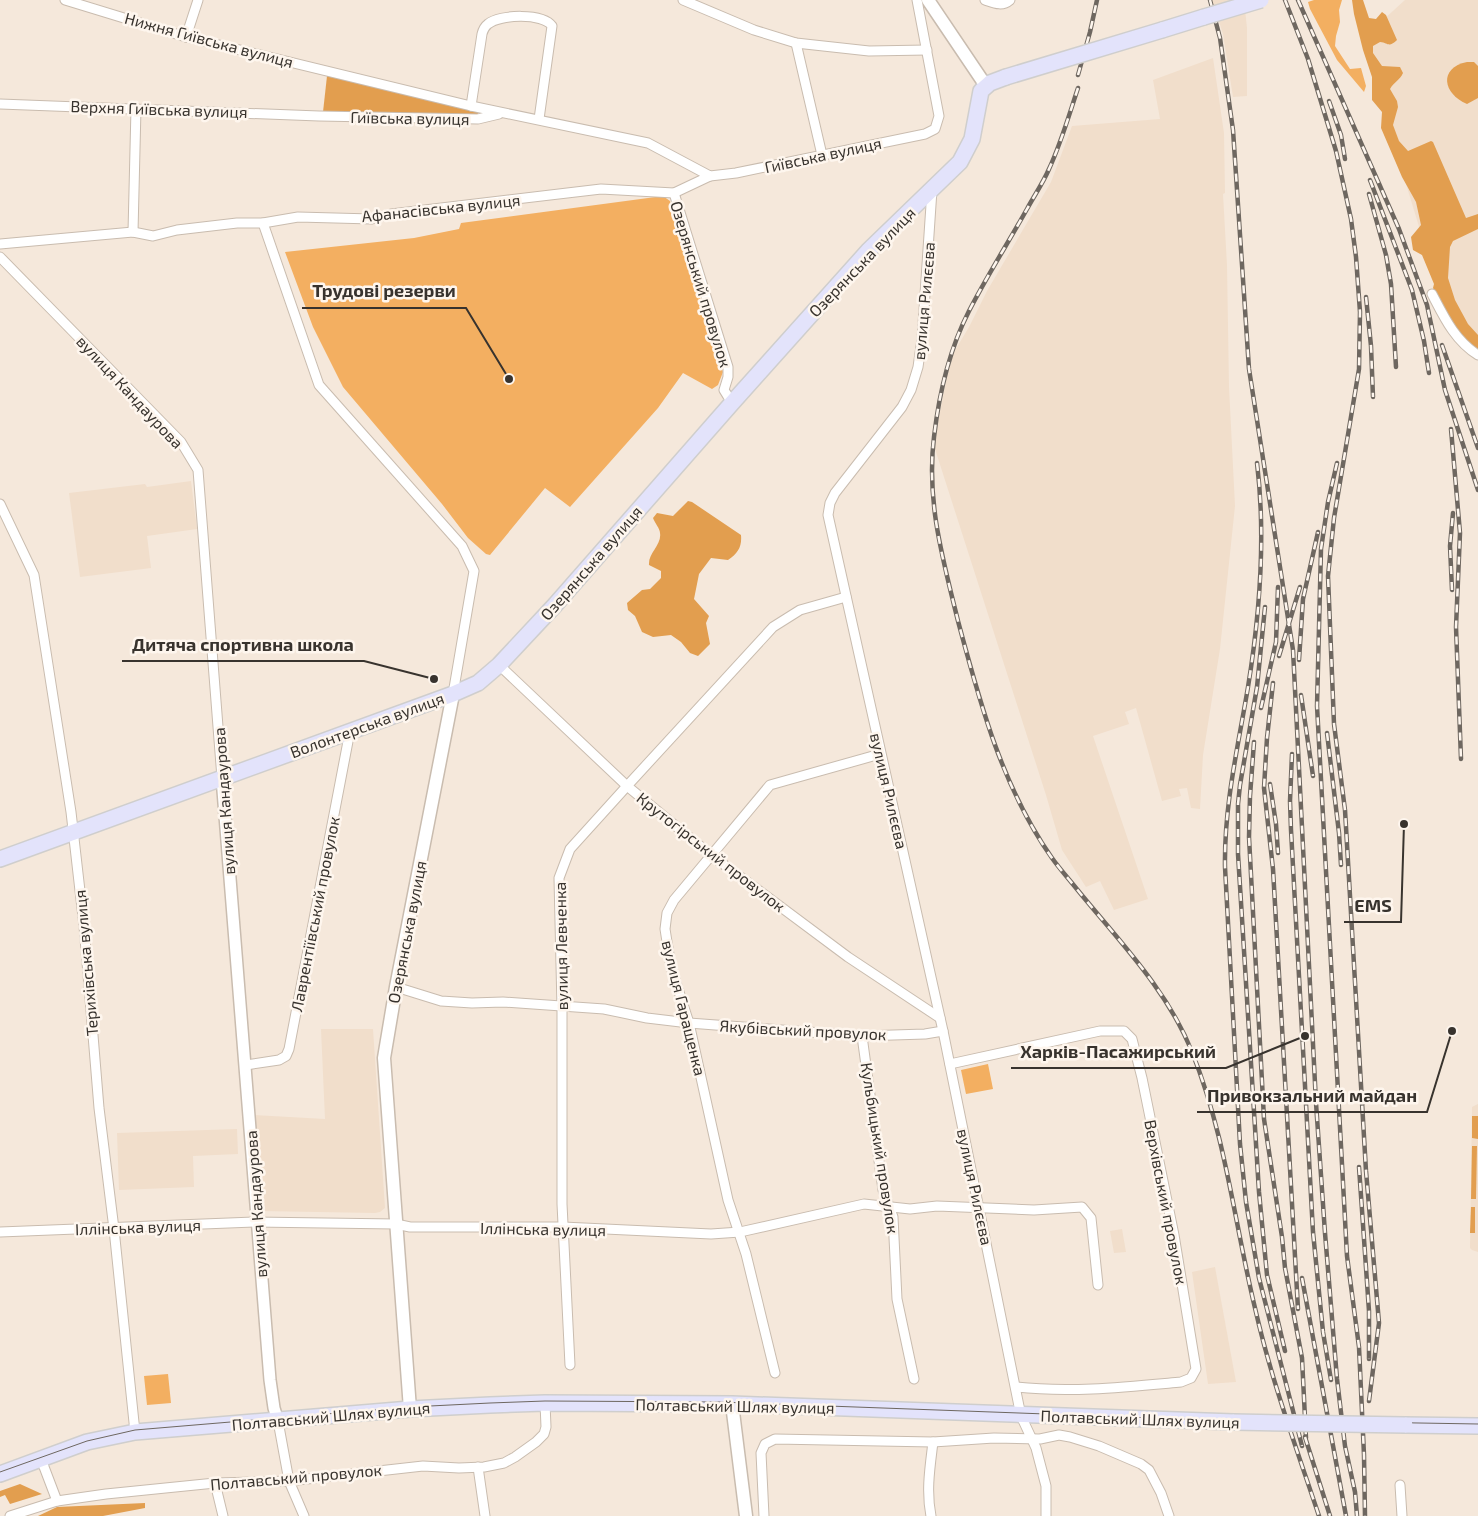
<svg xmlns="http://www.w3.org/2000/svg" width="1478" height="1516" font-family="'Exo 2',sans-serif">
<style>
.built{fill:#f1decb}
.green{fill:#f3af61}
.forest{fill:#e29e4f}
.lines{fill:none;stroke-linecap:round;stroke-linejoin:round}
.minor-casing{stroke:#c9bcaf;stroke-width:11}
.tertiary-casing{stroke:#c9bcaf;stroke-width:14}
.secondary-casing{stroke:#c9bcaf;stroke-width:15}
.primary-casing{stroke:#cfcecd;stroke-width:18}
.minor{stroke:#fff;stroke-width:9}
.tertiary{stroke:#fff;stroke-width:11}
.secondary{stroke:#fff;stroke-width:12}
.primary{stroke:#e3e3fb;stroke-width:15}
.tram{stroke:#6e6760;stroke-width:1}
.rail-casing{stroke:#6e6760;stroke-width:4.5}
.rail{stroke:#fef6ee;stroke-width:2.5;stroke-dasharray:8;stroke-linecap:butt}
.primary-bridge-casing{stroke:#cfcecd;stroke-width:18;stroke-linecap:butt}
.primary-bridge{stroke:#e3e3fb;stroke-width:15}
.labels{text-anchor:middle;stroke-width:5;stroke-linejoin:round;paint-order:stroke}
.street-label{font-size:16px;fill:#38332e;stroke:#fef6ee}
.leader{fill:none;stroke:#38332e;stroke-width:2}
.callout-dot{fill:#38332e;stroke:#fef6ee;stroke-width:2}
.callout-label{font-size:18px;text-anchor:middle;font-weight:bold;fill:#38332e;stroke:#fef6ee;stroke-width:5;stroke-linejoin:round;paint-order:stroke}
</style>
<rect width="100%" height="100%" fill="#f5e8db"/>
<g class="built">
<path d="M1212,0H1244L1247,28V96L1233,97L1223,34Z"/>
<path d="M1405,0H1478V348L1445,312L1364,46L1382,21Z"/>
<path d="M1213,58L1224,133L1225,193L1223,194L1227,265L1229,387L1235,506L1220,649L1203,755L1200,809L1191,808L1187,788L1179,789L1181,796L1162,801L1136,708L1125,712L1129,724L1093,736L1148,899L1114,910L1100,881L1086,887L1062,850L1046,795L935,449L936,433L947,376L954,352L969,327L987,291L1051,182L1072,126L1160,119L1153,80Z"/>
<path d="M191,481L197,529L147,536L151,568L80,577L69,493L145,484L147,487Z"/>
<path d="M321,1029H373L385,1208L380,1212L375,1213L260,1211L253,1115L325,1119Z"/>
<path d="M1478,1104V1252L1472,1250L1470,1248L1472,1107Z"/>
<path d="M237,1129L238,1154L193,1156L194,1187L119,1190L117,1133Z"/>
<path d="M1122,1229L1126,1252L1114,1253L1110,1231Z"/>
<path d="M1215,1267L1236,1382L1208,1384L1192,1272Z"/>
</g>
<g class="green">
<path d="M1314,0H1342L1339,10L1340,22L1336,36L1335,46L1350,69L1361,68L1366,86L1364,92L1337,60L1310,9L1308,2Z"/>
<path d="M663,196L670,201L723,372L718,385L712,389L683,373L658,408L570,507L545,488L490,555L486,554L468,538L442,504L343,387L313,327L285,252L414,238L459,229L461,223Z"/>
<path d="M988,1064L993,1089L966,1094L961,1070Z"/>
<path d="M168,1374L171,1403L147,1405L144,1376Z"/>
</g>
<g class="forest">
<path d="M1352,0H1363L1369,18L1376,19L1382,12L1386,15L1397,40C1388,48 1389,43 1380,42L1373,46V53L1382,66L1400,67L1403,73C1400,80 1394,82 1390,89L1397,101L1398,107L1393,125L1399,141L1408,151L1431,141L1433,142L1466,218L1478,214V229L1453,241L1450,247L1448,278L1455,300L1468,324L1478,335V349C1451,332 1446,314 1433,288L1434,284L1422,255L1413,250L1411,237L1421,225L1416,202L1402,177L1381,128L1382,112L1372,100V77L1363,50L1354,14Z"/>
<path d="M1467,62H1474L1478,66V98L1467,104C1443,94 1438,68 1467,62Z"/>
<path d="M327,76L479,112L476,116L323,112Z"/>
<path d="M688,501L692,502L741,535C742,547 738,553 728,560L711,558L699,574L694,599L709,616L706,623L710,644L698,656L690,653L681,642L671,635L653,637L642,632L635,616L628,610L627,603L642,590L650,589L661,578V571L649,565C648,553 662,545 660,533C660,529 655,523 653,518L657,513L673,516Z"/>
<path d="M1472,1116H1478V1139L1472,1138Z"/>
<path d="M1472,1146H1477L1476,1199H1471Z"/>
<path d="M1471,1207H1475V1233H1470Z"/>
<path d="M20,1484L42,1494L10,1504L5,1495L0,1497V1491Z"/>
<path d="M145,1503V1508L103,1516H38L57,1507Z"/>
</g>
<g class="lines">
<g class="minor-casing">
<g id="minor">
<path d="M65,0L186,37L471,106L648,143L710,176L736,173L925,134L935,129L939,116L917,0"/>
<path d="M683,0L754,30L796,43L869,51L927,50"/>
<path d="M985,0C994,3 1002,7 1010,0"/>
<path d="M186,37L198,0"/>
<path d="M796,43L822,155"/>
<path d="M0,104L319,116L478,119L499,114"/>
<path d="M471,106L482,34C483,30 484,27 488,24C500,14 543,13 552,26L539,119"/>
<path d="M932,190L922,339L918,367L911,390L902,407L835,493L830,503L828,515L943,1031L1021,1416L1036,1448L1046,1486V1516"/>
<path d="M674,193L728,367V377L724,390L732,403"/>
<path d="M263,223L319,385L462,546L474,571L453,694"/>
<path d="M133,232L136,108"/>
<path d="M0,244L133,232L153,236L177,230L237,223H263L298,217L372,219L391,214L601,189L674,193L710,176"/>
<path d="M0,257L181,442L198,470L222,778"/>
<path d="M1432,294C1444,317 1455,341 1478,355"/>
<path d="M0,504L34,575L71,812L84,926L99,1108L114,1229L135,1432"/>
<path d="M499,665L627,786L711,855L848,957L940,1018"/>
<path d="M396,987L441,1001L472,1003L503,1002L604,1009L647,1018L689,1023L862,1036L925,1034L943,1031"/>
<path d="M862,1036L883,1190L893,1217L897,1299L914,1379"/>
<path d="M950,1064L1100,1031H1124L1132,1039L1142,1078L1174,1235L1196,1369L1191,1378L1181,1382C1126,1387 1071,1393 1016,1387"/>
<path d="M246,1065L279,1060L286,1056L289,1049L350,731"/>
<path d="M0,1232L254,1222L396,1224L410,1227H563L711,1234L740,1232L864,1204L910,1209L937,1206L1034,1210L1082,1207L1091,1218L1098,1285"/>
<path d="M570,1365L562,1204V1008L559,878L570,849L627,786L773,627L800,610L846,597"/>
<path d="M775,1373L746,1254L728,1200L689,1023L671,967L665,929L667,913L674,900L770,785L880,754"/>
<path d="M278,1421L289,1481L304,1516"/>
<path d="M41,1459L57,1501"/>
<path d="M478,1467L485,1516"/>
<path d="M215,1483L223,1516"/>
<path d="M1400,1485L1402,1516"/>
<path d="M10,1516L57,1501L106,1494L215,1483L289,1481L423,1466L459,1468L484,1467L504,1463L515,1457L536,1442L544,1434L546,1427L545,1403"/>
<path d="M764,1516L761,1453L765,1444L775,1439L933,1442L994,1438L1040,1439L1059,1435L1070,1437L1099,1446L1141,1464L1149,1470L1161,1493L1169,1516"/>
<path d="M931,1516C926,1491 930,1467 933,1442"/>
</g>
</g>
<g class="tertiary-casing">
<path id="tertiary" d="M222,778L270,1380L274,1408L278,1421"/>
</g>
<g class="secondary-casing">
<g id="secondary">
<path d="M928,0L986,86"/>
<path d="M732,1404L746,1516"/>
<path d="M410,1409L384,1058L396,987L453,694"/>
</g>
</g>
<g class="primary-casing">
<g id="primary">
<path d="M1162,30L1204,17"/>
<path d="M0,859L453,694L478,683L499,665L555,605L732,403L868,251L960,162L972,139L981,91L990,83L1006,77"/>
<path d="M1405,1425L1478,1426"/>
<path d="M0,1474L87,1442L135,1432L410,1409L490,1405L545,1403L732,1404L1234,1422"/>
</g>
</g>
<use href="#minor" class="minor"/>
<use href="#tertiary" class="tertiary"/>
<use href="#secondary" class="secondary"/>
<use href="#primary" class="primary"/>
<path class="tram" d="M0,1472L87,1441L135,1430L410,1407L490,1403L545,1401L719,1402L1182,1419L1478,1424"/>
<g class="rail-casing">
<g id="rail">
<path d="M1210,0L1220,38L1233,130L1249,369L1293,650L1316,1103L1325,1233L1337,1379L1345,1446L1355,1492L1357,1516"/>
<path d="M1285,0L1308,59L1336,151L1351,219L1356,257L1360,312L1359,369L1334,518L1328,576L1334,724L1345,810L1366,1171L1379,1323L1369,1401"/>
<path d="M1298,0L1399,229L1427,305L1445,390L1478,490"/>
<path d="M1078,75L1090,32L1097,0"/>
<path d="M1078,88C1069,115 1061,143 1049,169C1043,183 1034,196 1027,209C1008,243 987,276 969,311C949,350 939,394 934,437C926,501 943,560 958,621C980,703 1002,787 1052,858C1059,868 1068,878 1076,888C1118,940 1167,989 1192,1052C1226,1137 1234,1221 1255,1308C1271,1379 1296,1447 1319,1516"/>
<path d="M1329,101L1341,135L1345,159"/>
<path d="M1370,180L1412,290L1424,341L1429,373"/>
<path d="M1369,194L1386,255L1391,284L1396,367"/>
<path d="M1366,297L1371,346L1373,397"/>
<path d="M1442,345L1478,448"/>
<path d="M1451,429L1460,533L1456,627L1461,759"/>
<path d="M1257,463C1266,537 1260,613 1248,687C1238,747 1224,805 1225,867L1240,1144L1246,1202L1259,1278L1302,1446"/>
<path d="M1337,463L1328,502L1321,549L1317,706L1347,1256L1359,1347L1364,1455L1365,1516"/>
<path d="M1452,590L1450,546L1453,513"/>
<path d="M1265,607L1257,687L1240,785L1238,804V854L1259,1192L1267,1275L1285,1351"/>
<path d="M1279,656L1300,587"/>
<path d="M1299,660L1303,599L1318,532"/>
<path d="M1273,683L1267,738L1264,788L1273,869L1298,1309"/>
<path d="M1301,695L1313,776"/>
<path d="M1261,708L1276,642L1278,587"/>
<path d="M1327,733L1339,833L1341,865"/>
<path d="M1254,742L1250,796L1249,837L1264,1119L1282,1237L1285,1268L1302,1358L1306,1438"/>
<path d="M1292,754L1290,801L1291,830L1313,1232L1323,1332L1331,1380"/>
<path d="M1270,784L1276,824L1278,853"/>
<path d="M1359,1167L1369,1311V1359"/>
<path d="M1302,1278L1346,1516"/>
<path d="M1305,1437L1330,1516"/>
</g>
</g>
<use href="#rail" class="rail"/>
<g class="primary-bridge-casing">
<g id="primary-bridge">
<path d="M1204,17L1261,0"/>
<path d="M1006,77L1162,30"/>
<path d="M1234,1422L1405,1425"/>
</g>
</g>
<use href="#primary-bridge" class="primary-bridge"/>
</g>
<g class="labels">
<g class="street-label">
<text transform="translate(209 40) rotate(15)" y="6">Нижня Гиївська вулиця</text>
<text transform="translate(159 109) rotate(2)" y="6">Верхня Гиївська вулиця</text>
<text transform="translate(410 118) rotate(1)" y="6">Гиївська вулиця</text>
<text transform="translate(823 155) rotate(-12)" y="6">Гиївська вулиця</text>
<text transform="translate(441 208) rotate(-6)" y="6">Афанасівська вулиця</text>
<text transform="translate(862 262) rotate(-46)" y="6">Озерянська вулиця</text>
<text transform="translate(701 284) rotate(73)" y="6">Озерянський провулок</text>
<text transform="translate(924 301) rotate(-85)" y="6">вулиця Рилєєва</text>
<text transform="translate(130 392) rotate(47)" y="6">вулиця Кандаурова</text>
<text transform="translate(591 563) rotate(-49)" y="6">Озерянська вулиця</text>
<text transform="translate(367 725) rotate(-20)" y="6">Волонтерська вулиця</text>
<text transform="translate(889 791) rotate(77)" y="6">вулиця Рилєєва</text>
<text transform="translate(224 801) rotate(-94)" y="6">вулиця Кандаурова</text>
<text transform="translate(711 852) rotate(38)" y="6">Крутогірський провулок</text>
<text transform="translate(315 914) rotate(-79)" y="6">Лаврентіївський провулок</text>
<text transform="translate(407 932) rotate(-79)" y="6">Озерянська вулиця</text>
<text transform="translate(561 946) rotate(-91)" y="6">вулиця Левченка</text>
<text transform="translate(86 963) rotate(-95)" y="6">Терихівська вулиця</text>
<text transform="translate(684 1008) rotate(76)" y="6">вулиця Гаращенка</text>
<text transform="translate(803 1030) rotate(3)" y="6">Якубівський провулок</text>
<text transform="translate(880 1148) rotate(81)" y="6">Кульбицький провулок</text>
<text transform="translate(975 1187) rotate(78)" y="6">вулиця Рилєєва</text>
<text transform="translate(1166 1202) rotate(79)" y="6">Верхівський провулок</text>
<text transform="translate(256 1204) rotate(-94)" y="6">вулиця Кандаурова</text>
<text transform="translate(138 1227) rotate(-2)" y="6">Іллінська вулиця</text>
<text transform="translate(543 1229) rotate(1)" y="6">Іллінська вулиця</text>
<text transform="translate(735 1406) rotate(1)" y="6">Полтавський Шлях вулиця</text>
<text transform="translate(331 1416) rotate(-5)" y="6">Полтавський Шлях вулиця</text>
<text transform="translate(1140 1419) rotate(2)" y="6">Полтавський Шлях вулиця</text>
<text transform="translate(296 1477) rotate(-5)" y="6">Полтавський провулок</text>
</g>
</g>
<path class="leader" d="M509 379L466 308H302M434 679L364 661H122M1404 824L1401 922H1344M1305 1036L1226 1068H1011M1452 1031L1427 1112H1197"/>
<g class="callout-dot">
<circle cx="509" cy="379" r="5"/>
<circle cx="434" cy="679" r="5"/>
<circle cx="1404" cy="824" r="5"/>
<circle cx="1305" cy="1036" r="5"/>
<circle cx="1452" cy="1031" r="5"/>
</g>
<g class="callout-label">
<text x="384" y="297">Трудові резерви</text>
<text x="243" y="651">Дитяча спортивна школа</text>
<text x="1373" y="912">EMS</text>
<text x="1118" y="1058">Харків-Пасажирський</text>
<text x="1312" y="1102">Привокзальний майдан</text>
</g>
</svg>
